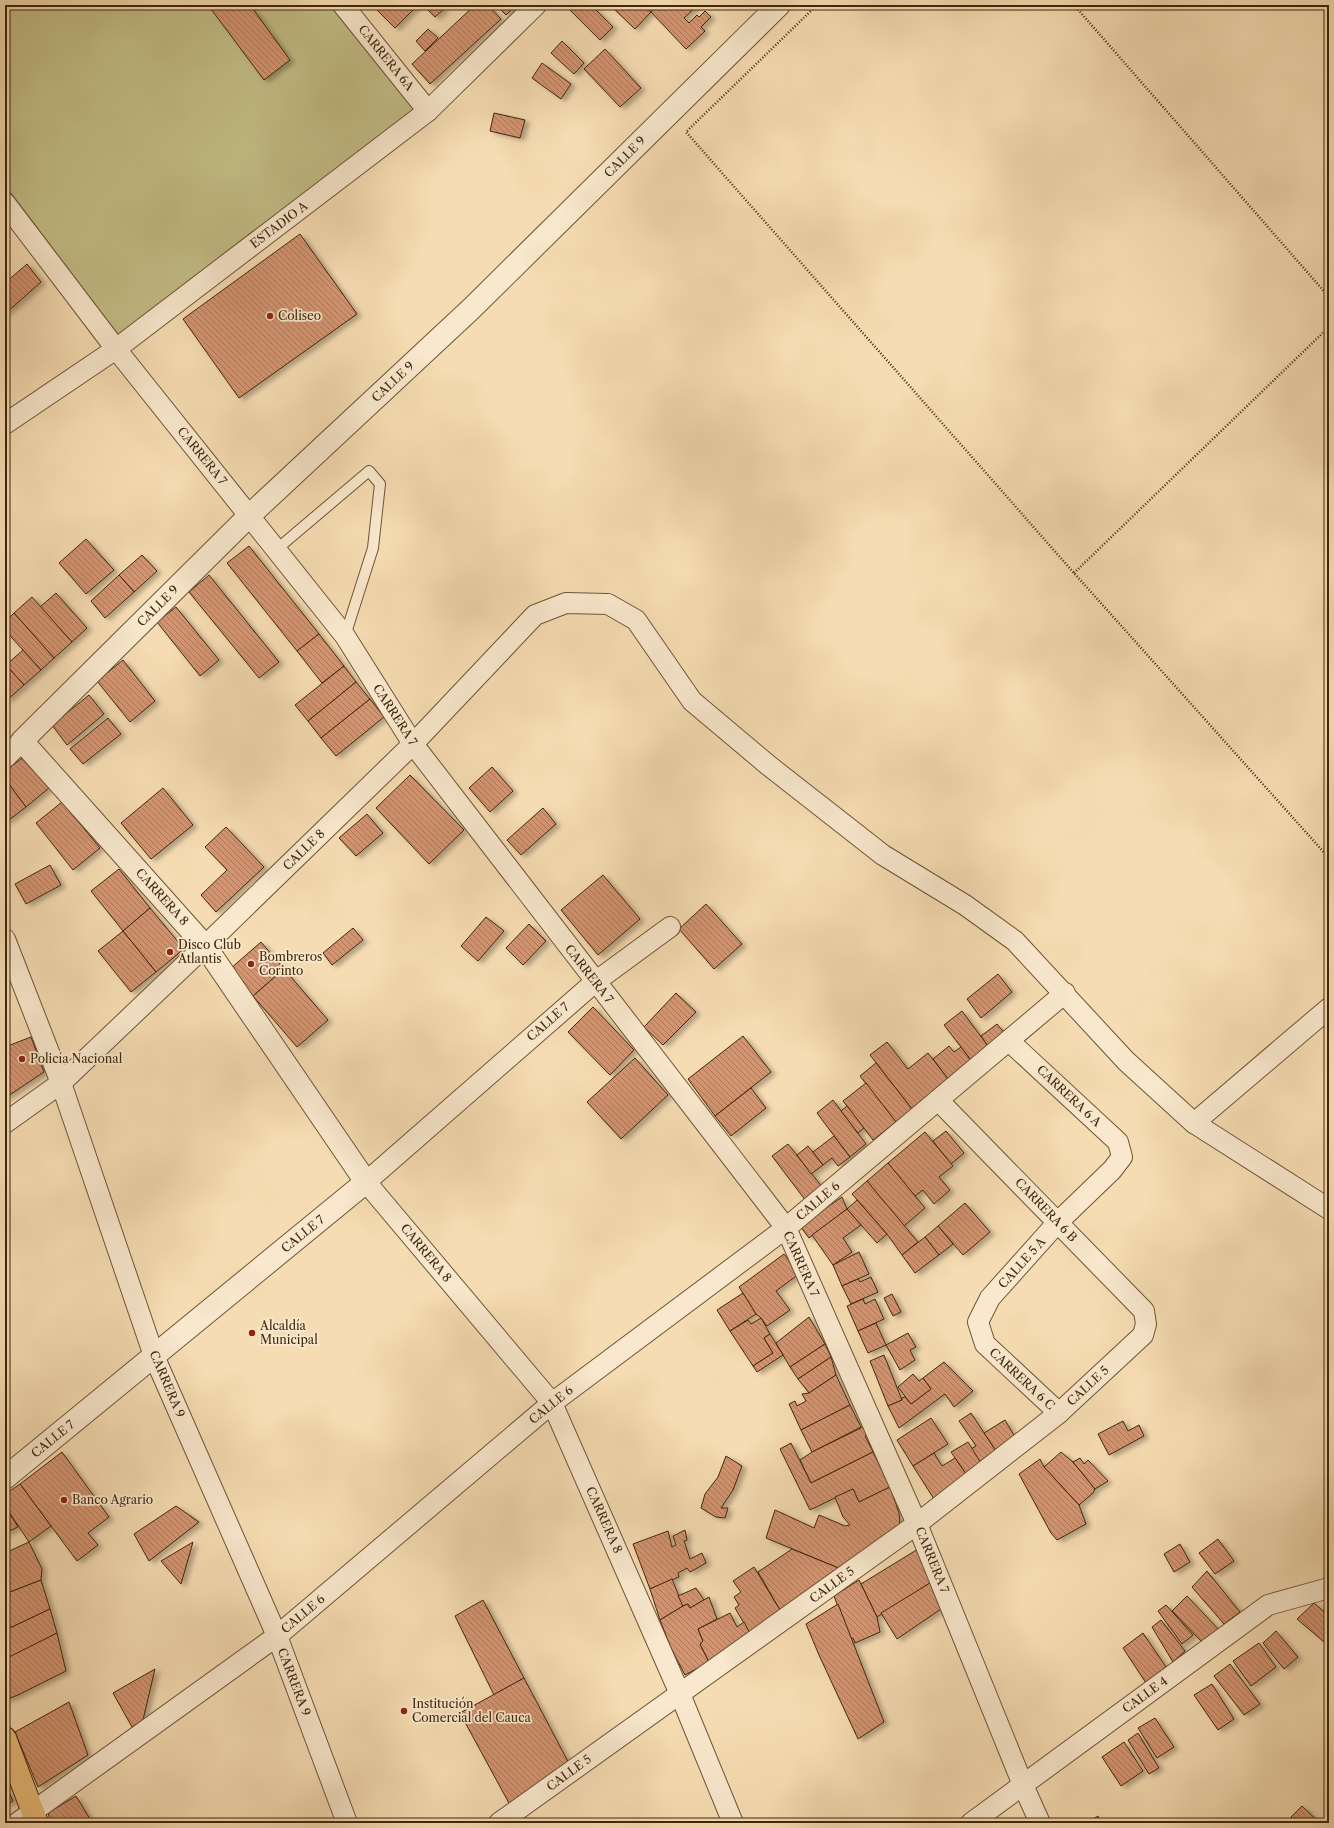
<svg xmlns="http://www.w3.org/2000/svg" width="1334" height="1828" font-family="'Libre Caslon Text',serif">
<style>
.garden{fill:#c3be87;stroke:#82724a}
.building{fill:url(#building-back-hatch);stroke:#40260c;filter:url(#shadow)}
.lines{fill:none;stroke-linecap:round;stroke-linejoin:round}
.service-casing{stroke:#6e5436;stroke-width:12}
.minor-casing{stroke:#6e5436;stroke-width:22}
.tertiary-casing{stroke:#6e5436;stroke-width:24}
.primary-casing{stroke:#40260c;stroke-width:24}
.path{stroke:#40260c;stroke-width:2.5;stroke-dasharray:1 2;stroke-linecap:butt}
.service{stroke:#f9e8cd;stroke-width:10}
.minor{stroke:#f9e8cd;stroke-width:20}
.tertiary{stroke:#f9e8cd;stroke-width:22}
.primary{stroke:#ebbe79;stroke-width:22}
.poi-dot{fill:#8f2418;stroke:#f9e8cd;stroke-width:1.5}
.labels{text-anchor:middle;stroke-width:3.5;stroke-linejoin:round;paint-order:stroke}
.street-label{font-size:12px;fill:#40260c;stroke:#f9e8cd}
.poi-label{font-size:12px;fill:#40260c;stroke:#f9e8cd;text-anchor:start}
</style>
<defs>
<pattern id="building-back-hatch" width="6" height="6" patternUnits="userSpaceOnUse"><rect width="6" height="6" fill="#d59470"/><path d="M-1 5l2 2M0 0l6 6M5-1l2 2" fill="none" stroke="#ae795a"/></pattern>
<filter id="shadow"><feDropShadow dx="4.5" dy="2.5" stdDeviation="2" flood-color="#0004"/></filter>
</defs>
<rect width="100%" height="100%" fill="#f6dcb2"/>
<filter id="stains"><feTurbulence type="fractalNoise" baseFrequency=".005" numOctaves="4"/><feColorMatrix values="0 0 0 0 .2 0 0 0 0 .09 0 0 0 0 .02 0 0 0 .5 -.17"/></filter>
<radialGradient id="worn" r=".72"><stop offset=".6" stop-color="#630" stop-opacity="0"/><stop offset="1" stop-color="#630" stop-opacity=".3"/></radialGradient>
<path class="garden" d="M5,5H333L418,110L119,336L5,185Z"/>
<g class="building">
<path d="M208,5H250L290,60L264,80Z"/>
<path d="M382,5H418L395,28L377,10Z"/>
<path d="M428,5H440L444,9L435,17L425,7Z"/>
<path d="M475,5H488L501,19L430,84L412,64Z"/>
<path d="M496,5H516L506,15Z"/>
<path d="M565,5H591L613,27L600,40Z"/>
<path d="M610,5H643L651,12L635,29Z"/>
<path d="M657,5H698L684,18L689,23L697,15L699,17L705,11L711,17L701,27L705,31L686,49L651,12Z"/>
<path d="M428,29L438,38L425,51L416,41Z"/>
<path d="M562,41L584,63L574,74L551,53Z"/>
<path d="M605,49L641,88L620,107L584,69Z"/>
<path d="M542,63L571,84L561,99L532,78Z"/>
<path d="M494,113L525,120L520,138L490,131Z"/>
<path d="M300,234L357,314L239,398L183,319Z"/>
<path d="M27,264L41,282L5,314V283Z"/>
<path d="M86,539L114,570L86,594L59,563Z"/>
<path d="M249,546L319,634L297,651L227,563Z"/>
<path d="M142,555L157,571L134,592L119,575Z"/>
<path d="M119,575L134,592L105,618L91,601Z"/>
<path d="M209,575L279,662L259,678L189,592Z"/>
<path d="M56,593L87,628L72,642L40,607Z"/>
<path d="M32,597L72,642L54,658L14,613Z"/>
<path d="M176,607L219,660L200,676L157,622Z"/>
<path d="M14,613L54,658L41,670L5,630V622Z"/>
<path d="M319,634L344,666L322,683L297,651Z"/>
<path d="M23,650L41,670L24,685L6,665Z"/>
<path d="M123,660L155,701L130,722L97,681Z"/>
<path d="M6,665L24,685L6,701L5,699Z"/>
<path d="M344,666L356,682L308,721L295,705Z"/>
<path d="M356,682L370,699L321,738L308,721Z"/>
<path d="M89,695L104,714L67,745L52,725Z"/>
<path d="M370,699L384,717L336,756L321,738Z"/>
<path d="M108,718L121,734L83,764L70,749Z"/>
<path d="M25,756L49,788L26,807L5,779V771Z"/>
<path d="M492,767L513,791L490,812L469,788Z"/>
<path d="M410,775L464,830L429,864L376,808Z"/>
<path d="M5,779L26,807L5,823Z"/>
<path d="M163,788L193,825L151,859L121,823Z"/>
<path d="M62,802L100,848L73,870L36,823Z"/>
<path d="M543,808L556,824L521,855L507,840Z"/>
<path d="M367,814L383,833L356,856L339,838Z"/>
<path d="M226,827L264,867L216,912L201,895L227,870L205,847Z"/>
<path d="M50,865L61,885L26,904L15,884Z"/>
<path d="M119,869L150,908L123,931L91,891Z"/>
<path d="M603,875L640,919L598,955L561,910Z"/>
<path d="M706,904L742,944L714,969L679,929Z"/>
<path d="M150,908L184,949L156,972L123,931Z"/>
<path d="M486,917L504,931L478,961L461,946Z"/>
<path d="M529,924L546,941L523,965L506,948Z"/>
<path d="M353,928L363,940L332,965L323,953Z"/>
<path d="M123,931L156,972L131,992L98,951Z"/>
<path d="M261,942L284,969L253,996L230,969Z"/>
<path d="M284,969L328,1020L297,1047L253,996Z"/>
<path d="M998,974L1012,992L981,1018L967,999Z"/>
<path d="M676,993L696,1012L663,1045L644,1027Z"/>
<path d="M593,1007L634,1050L610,1075L568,1032Z"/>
<path d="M962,1011L991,1050L974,1064L944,1025Z"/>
<path d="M997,1024L1007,1036L990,1049L981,1036Z"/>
<path d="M743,1036L771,1072L715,1116L688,1079Z"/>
<path d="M31,1037L44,1072L5,1098V1047Z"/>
<path d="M887,1042L908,1069L928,1053L949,1080L912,1109L870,1055Z"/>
<path d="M949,1046L954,1052L961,1047L972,1062L949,1080L933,1059Z"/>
<path d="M635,1058L668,1095L621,1139L587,1102Z"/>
<path d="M876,1063L912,1109L896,1122L860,1076Z"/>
<path d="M866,1083L896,1122L873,1140L843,1101Z"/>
<path d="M751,1088L766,1108L731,1136L715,1116Z"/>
<path d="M833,1100L866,1144L850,1157L817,1113Z"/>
<path d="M847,1106L864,1128L858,1133L841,1111Z"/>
<path d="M946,1131L964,1153L951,1164L933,1141Z"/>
<path d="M925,1132L953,1166L939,1177L950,1190L934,1204L923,1190L915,1196L888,1163Z"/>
<path d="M834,1136L850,1157L838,1166L832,1158L823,1165L813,1152Z"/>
<path d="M788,1144L823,1188L806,1201L772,1156Z"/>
<path d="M808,1146L823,1165L811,1174L797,1155Z"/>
<path d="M888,1163L925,1208L904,1226L867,1181Z"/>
<path d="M867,1181L918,1242L902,1255L887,1234L852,1194Z"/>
<path d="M842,1197L847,1209L809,1238L800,1226Z"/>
<path d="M857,1200L887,1234L877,1243L847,1209Z"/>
<path d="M965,1203L990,1232L963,1255L938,1226Z"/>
<path d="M847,1209L861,1225L843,1238L852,1252L833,1265L812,1235Z"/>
<path d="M938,1226L953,1244L939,1255L925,1237Z"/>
<path d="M925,1237L939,1255L915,1273L902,1255Z"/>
<path d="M859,1252L869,1274L842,1286L833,1265Z"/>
<path d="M784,1254L799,1274L776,1291L790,1310L767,1326L761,1318L756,1314L739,1287Z"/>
<path d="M871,1277L878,1292L851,1304L842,1286L858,1279L860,1282Z"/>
<path d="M743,1293L756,1314L730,1331L717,1310Z"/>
<path d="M892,1294L901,1312L893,1316L884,1298Z"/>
<path d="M863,1299L865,1304L875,1299L884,1319L858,1331L847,1306Z"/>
<path d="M809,1317L825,1344L790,1367L776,1343Z"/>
<path d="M761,1318L770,1334L764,1338L773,1353L753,1366L730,1331L748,1320L751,1324Z"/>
<path d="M876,1323L886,1345L868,1353L858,1331Z"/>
<path d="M908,1333L916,1347L910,1350L915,1360L900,1370L886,1345Z"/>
<path d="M770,1334L783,1355L757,1372L753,1366L773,1353L764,1338Z"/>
<path d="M825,1344L831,1357L798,1379L790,1367Z"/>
<path d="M884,1355L902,1400L888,1406L870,1361Z"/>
<path d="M831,1357L836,1375L809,1393L798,1379Z"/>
<path d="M944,1362L973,1391L954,1407L945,1394L899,1428L888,1406L902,1400V1398L905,1397L911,1404L931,1389L923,1378Z"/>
<path d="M913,1374L919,1381L923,1378L931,1389L911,1404L898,1387Z"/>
<path d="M836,1375L850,1405L801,1430L789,1404L795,1401L797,1406L806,1401L802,1394L809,1393Z"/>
<path d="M850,1405L861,1427L812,1452L801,1430Z"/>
<path d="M971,1413L1000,1457L984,1468L971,1449L976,1446L959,1421Z"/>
<path d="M931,1418L948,1444L913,1466L897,1440Z"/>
<path d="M1005,1420L1018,1442L999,1455L984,1433Z"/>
<path d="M1123,1421L1128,1431L1139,1425L1144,1436L1109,1455L1098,1434Z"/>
<path d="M865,1426L868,1434L865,1436L873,1452L811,1483L800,1460L812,1452Z"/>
<path d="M968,1442L984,1468L968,1477L951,1452Z"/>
<path d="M791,1443L811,1483L873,1452L890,1487L859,1502L853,1489L810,1510L780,1449Z"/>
<path d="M62,1452L109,1517L88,1533L98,1545L77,1561L20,1484Z"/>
<path d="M1061,1452L1073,1462L1095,1489L1093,1493L1079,1505L1044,1467Z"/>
<path d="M934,1453L942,1466L955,1458L968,1477L934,1499L913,1466Z"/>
<path d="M726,1456L742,1466L733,1490L721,1508H728L725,1518L716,1517L701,1508L705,1494L718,1477Z"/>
<path d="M1080,1458L1084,1464L1088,1460L1108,1481L1095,1489L1073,1462Z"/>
<path d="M1040,1459L1044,1467L1079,1505L1086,1524L1057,1540L1051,1533L1019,1474Z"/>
<path d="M20,1484L51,1526L29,1542L5,1506V1494Z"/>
<path d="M890,1487L899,1513L900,1524L841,1569L766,1538L775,1510L814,1528L819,1515L845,1526L850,1525L843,1517L835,1497L853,1489L859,1502Z"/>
<path d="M5,1506L18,1527L5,1533Z"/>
<path d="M176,1506L199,1522L149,1561L134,1534Z"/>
<path d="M685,1530L687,1540L684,1541L690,1559L702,1553L706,1563L690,1572L687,1568L678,1573L679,1577L650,1589L633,1544L668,1531L672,1547L676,1545L673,1536Z"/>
<path d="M1218,1539L1234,1561L1215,1574L1199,1553Z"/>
<path d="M29,1542L42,1569L41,1580L5,1594V1553Z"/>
<path d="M193,1542L181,1584L161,1561Z"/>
<path d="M1180,1544L1190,1562L1174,1572L1164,1554Z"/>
<path d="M792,1549L841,1569L780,1610L758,1572Z"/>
<path d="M918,1549L930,1583L877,1617L861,1584Z"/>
<path d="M754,1567L783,1615L752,1637L735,1608L739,1605L734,1597L741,1592L733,1581Z"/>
<path d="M1207,1571L1240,1612L1224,1624L1192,1587Z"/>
<path d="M672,1579L683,1606L660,1620L650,1589Z"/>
<path d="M41,1580L50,1609L12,1627L5,1628V1594Z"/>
<path d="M859,1580L877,1617L880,1632L855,1643L853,1638L850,1639L834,1596Z"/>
<path d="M930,1583L941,1609L897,1639L881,1613Z"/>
<path d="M696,1588L704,1600L690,1608L688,1604L683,1606L678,1596Z"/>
<path d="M1187,1596L1220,1631L1204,1644L1172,1611Z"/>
<path d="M709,1597L717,1619L698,1629L703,1641L700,1644L709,1662L685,1675L671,1648L660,1620L683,1606L688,1604L690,1608Z"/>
<path d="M483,1600L524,1678L494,1695L455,1616Z"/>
<path d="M1314,1603L1329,1616V1646L1297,1619Z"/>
<path d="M838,1604L884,1722L858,1739L819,1655L806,1624Z"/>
<path d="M1166,1605L1193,1635L1182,1644L1158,1611Z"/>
<path d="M50,1609L57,1633L5,1660V1628L12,1627Z"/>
<path d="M730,1613L737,1627L744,1622L752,1637L709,1662L700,1644L703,1641L698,1629Z"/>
<path d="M1161,1620L1185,1651L1173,1662L1152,1627Z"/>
<path d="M1276,1631L1298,1657L1284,1669L1263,1643Z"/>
<path d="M57,1633L66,1671L18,1695L5,1700V1659Z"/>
<path d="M1143,1633L1166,1667L1146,1683L1123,1648Z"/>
<path d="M1259,1643L1276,1667L1251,1686L1233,1661Z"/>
<path d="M1230,1664L1260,1704L1244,1715L1214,1676Z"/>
<path d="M155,1669L143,1720L132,1727L113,1693Z"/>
<path d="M524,1678L573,1771L510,1805L460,1713Z"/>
<path d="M1212,1684L1234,1719L1218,1730L1194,1695Z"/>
<path d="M69,1702L88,1755L38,1787L15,1732Z"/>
<path d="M1155,1718L1174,1747L1157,1758L1138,1728Z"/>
<path d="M1138,1733L1159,1768L1149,1774L1128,1740Z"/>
<path d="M1124,1742L1143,1771L1121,1786L1102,1757Z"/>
<path d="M5,1783L13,1801L5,1805Z"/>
<path d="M76,1796L90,1819L85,1823H51L48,1813Z"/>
<path d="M1302,1806L1320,1823H1299L1291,1817Z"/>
<path d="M1098,1816L1100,1823H1087Z"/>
</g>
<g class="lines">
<g class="service-casing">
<path id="service" d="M277,549L369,471L380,484L373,548L345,636"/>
</g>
<g class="minor-casing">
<g id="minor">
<path d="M343,5L428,111"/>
<path d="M5,203L116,349L345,636L413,744L786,1228L917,1524L1023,1785L1040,1823"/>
<path d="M5,424L116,349L428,111L536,5"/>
<path d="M5,758L22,741"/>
<path d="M670,927L595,982L366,1182L552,1403L680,1694L733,1823"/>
<path d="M5,939L61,1083L154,1356L277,1636L347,1823"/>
<path d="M1009,1041L1118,1142L1122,1157L1112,1170L1058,1222L990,1298L978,1322L985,1344L1059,1413"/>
<path d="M5,1123L61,1083L205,946L413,744L535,615L566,603L608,604L636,620L692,701L768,765L883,855L965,905L1015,941L1126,1061L1194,1123L1329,1209"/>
<path d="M1194,1123L1329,1008"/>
<path d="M17,1823L277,1636L552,1403L786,1228L1065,993"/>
<path d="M499,1823L917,1524L1059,1413L1143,1335L1146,1324L1144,1311L938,1100"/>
<path d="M971,1823L1268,1605L1329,1588"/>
</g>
</g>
<g class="tertiary-casing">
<path id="tertiary" d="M5,1478L366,1182L205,946L22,741L250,515L471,309L779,5"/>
</g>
<g class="primary-casing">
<path id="primary" d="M5,1738L37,1823"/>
</g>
<g class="path">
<path d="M817,5L686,132L1074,573L1329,858"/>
<path d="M1074,5L1329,297"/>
<path d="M1074,573L1329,327"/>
</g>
<use href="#service" class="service"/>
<use href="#minor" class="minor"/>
<use href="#tertiary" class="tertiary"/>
<use href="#primary" class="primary"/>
</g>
<g class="poi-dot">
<circle cx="270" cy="316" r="4"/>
<circle cx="170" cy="952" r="4"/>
<circle cx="251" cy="964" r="4"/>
<circle cx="22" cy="1059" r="4"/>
<circle cx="252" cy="1333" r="4"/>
<circle cx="64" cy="1500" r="4"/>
<circle cx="404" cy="1711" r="4"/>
</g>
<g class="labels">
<g class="street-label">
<text transform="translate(386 58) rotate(51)" y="4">CARRERA 6A</text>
<text transform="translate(625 157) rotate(-45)" y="4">CALLE 9</text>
<text transform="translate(279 225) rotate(-37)" y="4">ESTADIO A</text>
<text transform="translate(393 382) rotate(-43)" y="4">CALLE 9</text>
<text transform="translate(202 456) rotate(51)" y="4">CARRERA 7</text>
<text transform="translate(158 606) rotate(-45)" y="4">CALLE 9</text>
<text transform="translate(395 715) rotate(57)" y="4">CARRERA 7</text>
<text transform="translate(304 850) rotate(-44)" y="4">CALLE 8</text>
<text transform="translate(162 897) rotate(48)" y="4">CARRERA 8</text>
<text transform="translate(589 974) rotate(52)" y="4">CARRERA 7</text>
<text transform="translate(548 1022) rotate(-41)" y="4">CALLE 7</text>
<text transform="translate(1069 1096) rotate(43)" y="4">CARRERA 6 A</text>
<text transform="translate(818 1201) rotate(-40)" y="4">CALLE 6</text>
<text transform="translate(1046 1210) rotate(46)" y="4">CARRERA 6 B</text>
<text transform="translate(303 1234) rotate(-39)" y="4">CALLE 7</text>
<text transform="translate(426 1253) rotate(50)" y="4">CARRERA 8</text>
<text transform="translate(1022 1263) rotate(-48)" y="4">CALLE 5 A</text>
<text transform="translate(801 1264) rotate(66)" y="4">CARRERA 7</text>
<text transform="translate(1022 1379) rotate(43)" y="4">CARRERA 6 C</text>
<text transform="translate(167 1384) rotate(67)" y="4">CARRERA 9</text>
<text transform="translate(1088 1386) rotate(-43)" y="4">CALLE 5</text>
<text transform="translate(551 1405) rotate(-39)" y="4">CALLE 6</text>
<text transform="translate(53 1439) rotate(-39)" y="4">CALLE 7</text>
<text transform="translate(604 1520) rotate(66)" y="4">CARRERA 8</text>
<text transform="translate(932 1560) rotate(68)" y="4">CARRERA 7</text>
<text transform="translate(832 1585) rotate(-36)" y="4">CALLE 5</text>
<text transform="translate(303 1614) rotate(-40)" y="4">CALLE 6</text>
<text transform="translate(294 1682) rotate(69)" y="4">CARRERA 9</text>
<text transform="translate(1145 1695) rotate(-36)" y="4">CALLE 4</text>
<text transform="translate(569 1773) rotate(-36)" y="4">CALLE 5</text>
</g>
<g class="poi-label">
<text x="278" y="320">Coliseo</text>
<text x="178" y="949">Disco Club<tspan x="178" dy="14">Atlantis</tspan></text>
<text x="259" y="961">Bombreros<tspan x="259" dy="14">Corinto</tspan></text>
<text x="30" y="1063">Policía Nacional</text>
<text x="260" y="1330">Alcaldía<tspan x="260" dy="14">Municipal</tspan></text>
<text x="72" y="1504">Banco Agrario</text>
<text x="412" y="1708">Institución<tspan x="412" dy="14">Comercial del Cauca</tspan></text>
</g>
</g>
<rect width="1334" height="1828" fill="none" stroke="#f6dcb2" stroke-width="20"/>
<rect x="6" y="6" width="1322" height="1816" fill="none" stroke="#40260c" stroke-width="2"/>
<rect x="10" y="10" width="1314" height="1808" fill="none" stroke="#40260c"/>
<rect width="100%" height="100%" filter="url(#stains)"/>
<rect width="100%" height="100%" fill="url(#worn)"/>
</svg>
